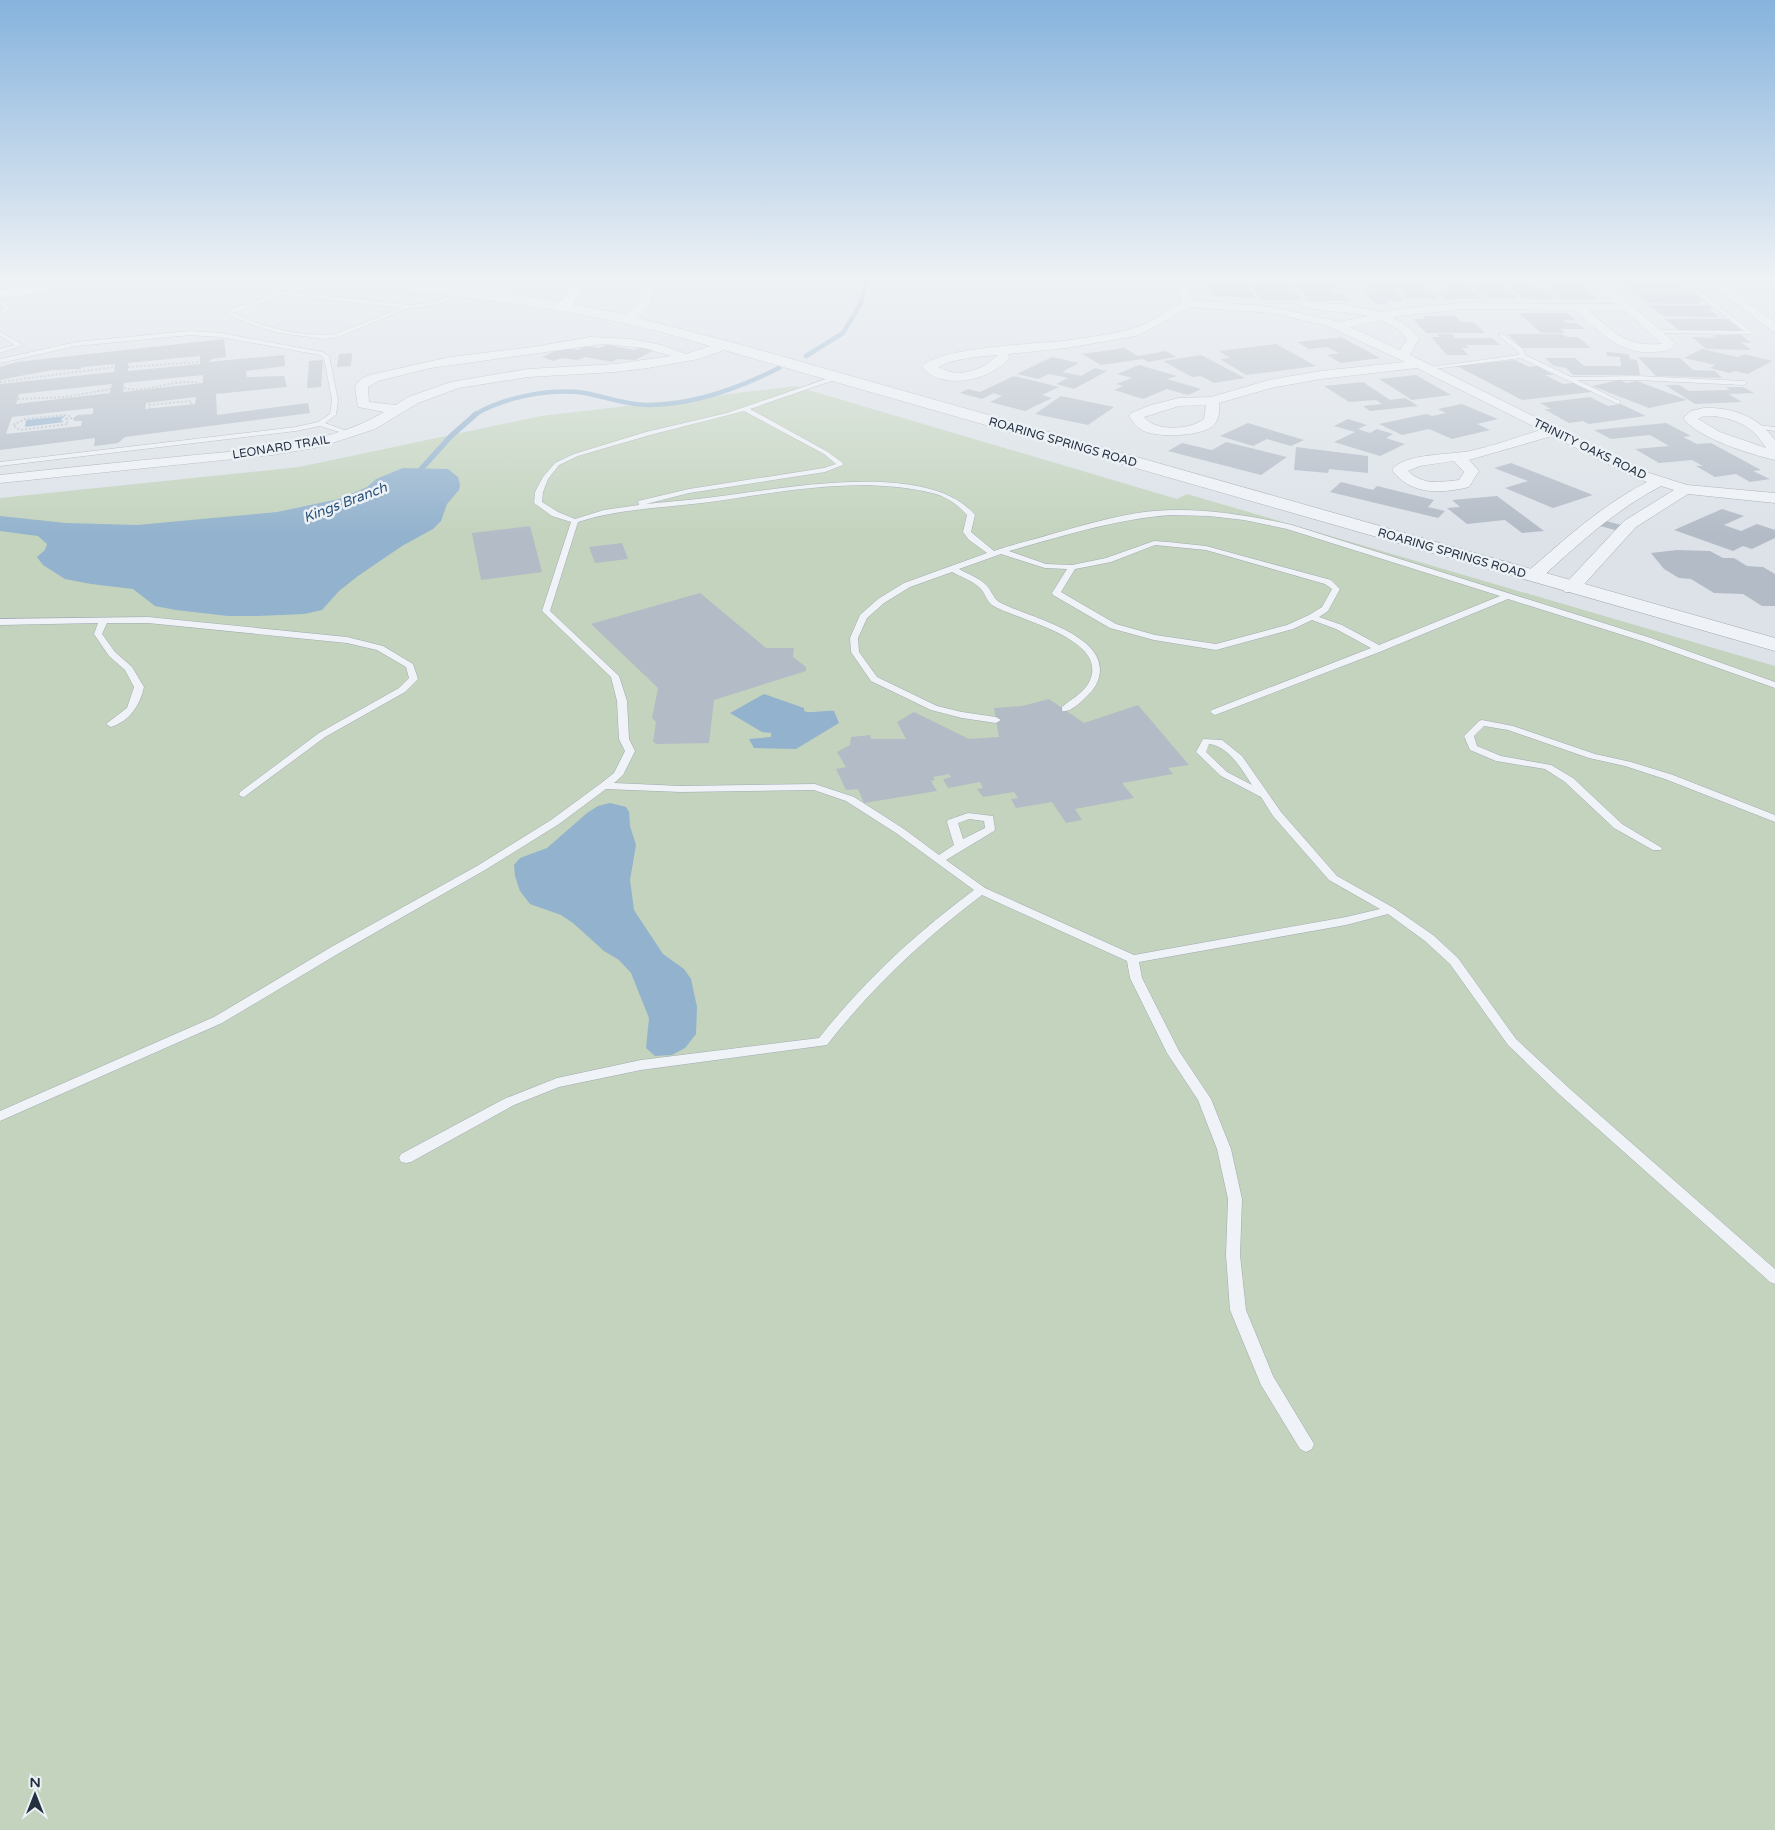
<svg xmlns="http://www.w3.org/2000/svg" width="1775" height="1830" font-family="'Varela Round',sans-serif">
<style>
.green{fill:#c3d3bd}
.water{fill:#93b2cd}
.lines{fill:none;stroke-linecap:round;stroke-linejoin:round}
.stream-far1{stroke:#93b2cd;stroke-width:4.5}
.stream{stroke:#93b2cd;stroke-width:5.5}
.building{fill:#b3bbc6;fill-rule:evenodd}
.service-casing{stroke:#a1a9b2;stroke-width:1}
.minor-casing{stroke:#a1a9b2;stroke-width:1}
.tertiary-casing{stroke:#a1a9b2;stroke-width:1}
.primary-casing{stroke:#9aa6b5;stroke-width:1}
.path{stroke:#bac0c7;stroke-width:2;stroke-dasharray:2 2;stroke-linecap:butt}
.service{fill:#eff2f6;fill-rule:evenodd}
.minor{fill:#eff2f6;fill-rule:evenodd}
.tertiary{fill:#eff2f6;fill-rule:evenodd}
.primary{fill:#fff;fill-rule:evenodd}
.labels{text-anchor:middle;stroke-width:5;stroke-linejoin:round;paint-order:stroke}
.far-street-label{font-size:12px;fill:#243040;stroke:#ecf1f6}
.far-water-label{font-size:14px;font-style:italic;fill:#2a5179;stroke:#ecf1f6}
</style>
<rect width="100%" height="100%" fill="#dce2e8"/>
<path class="green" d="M795,386L1177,499L1187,494L1775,666V1830H0V498L299,467L541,416Z"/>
<g class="water">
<path d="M65,416L61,420L64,422L25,427L26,420Z"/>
<path d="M403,468L448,469L458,477L460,485L459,490L447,504L441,521L433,529L402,546L358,576L339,591L322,610L304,614L257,616H228L176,610L155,606L133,589L91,584L65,579L43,565L37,557L45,550L47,544L38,536L0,531V516L66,523L137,525L277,512L339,499L367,487L376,479Z"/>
<path d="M764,694L804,708V711C811,714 823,710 834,711L839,723L796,749L754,748L749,739L771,737V733L762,732L730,713Z"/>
<path d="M610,803L626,807L629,812L630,826L636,845L630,880L634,910L663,954L684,969L691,979L697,1007L696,1034L685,1048L672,1055L655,1056L646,1048L649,1018L631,973L619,960L604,951L573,923L561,915L530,904L520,891L515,876L514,865L520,858L547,848L587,813L598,806Z"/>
</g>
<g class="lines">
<g class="stream-far1">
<path d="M806,356L843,333L861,303L867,281L869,280"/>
<path d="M474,415C504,397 550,388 585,393C606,397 627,405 648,405C693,405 739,388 779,368"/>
</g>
<path class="stream" d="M414,477L451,436L476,414"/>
</g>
<g class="building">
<path d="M1618,280H1678L1685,285L1677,284L1685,290H1631Z"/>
<path d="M1206,283L1247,286L1256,298L1214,296Z"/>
<path d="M1446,283H1465L1482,299H1445L1438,292H1448L1442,286H1449Z"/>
<path d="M1480,283H1500L1519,299H1488L1473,286H1484Z"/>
<path d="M1332,284L1337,289H1330L1333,293H1343L1349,301H1309L1295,285Z"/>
<path d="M1368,284H1389L1405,301H1384L1387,304H1376L1363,291H1374Z"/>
<path d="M1393,284H1423L1439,299H1407Z"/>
<path d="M1506,284H1528L1532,287H1543L1558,299H1523Z"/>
<path d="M1553,284H1579L1599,299H1561L1545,286H1556Z"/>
<path d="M1250,285H1291L1302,300H1261Z"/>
<path d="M1630,291H1692L1705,301H1697L1701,304L1646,303Z"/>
<path d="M1648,305H1709L1715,309H1708L1719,317L1663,316Z"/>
<path d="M1519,313H1567L1575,320H1563L1567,323H1577L1585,329H1560L1565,333H1541Z"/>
<path d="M1422,316H1456L1462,322H1474L1485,333H1426L1413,319H1425Z"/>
<path d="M1665,319H1727L1743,331H1680Z"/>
<path d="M1437,334H1452L1455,338H1492L1500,345H1466L1469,348H1462L1468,355H1447L1431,337H1440Z"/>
<path d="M1507,334H1562L1567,337H1578L1591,348H1522Z"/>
<path d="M1713,335H1741L1751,343L1741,342L1751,350L1706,349L1692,337L1717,338Z"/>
<path d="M1341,337L1380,358L1341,363L1327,355L1339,353L1327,347L1309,349L1297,342Z"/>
<path d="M224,339L226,357L212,359L208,362L284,355L285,366L246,371L247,377L284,376L287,387L216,394L217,415L308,403L310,413L125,437L118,443L103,445L94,446L95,438L0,450V384L114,372L115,364L84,367L80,369L52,370L0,380V367L17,362ZM200,356V364L128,371V363ZM203,375V383L123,392L124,383ZM112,384L110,393L16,404L19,394ZM196,397L195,404L145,409L146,403ZM93,408V414L78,415L73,418L74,421H82L81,426L6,434L12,417Z"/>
<path d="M1276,344L1316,366L1246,375L1220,359L1230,358L1219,351Z"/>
<path d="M607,345L635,350L640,347L655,350L635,360L618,359L612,362L585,357L577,360L562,358L553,361L542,357L564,347L578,350L586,346L599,348Z"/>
<path d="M1124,348L1138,356L1166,351L1176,357L1148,362L1143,359L1101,365L1082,354Z"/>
<path d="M1702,349L1738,357L1744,354L1772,361L1748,374L1735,371L1730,373L1710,368L1715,365L1684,358Z"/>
<path d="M1606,352L1628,354L1630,359L1637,360L1640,375H1573L1566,368L1554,366L1545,358H1575L1584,366H1621L1620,357L1607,356Z"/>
<path d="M352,353L351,366L337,367L339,354Z"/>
<path d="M1201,355L1245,378L1214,383L1201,376L1192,377L1163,361Z"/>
<path d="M1052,357L1079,363L1062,372L1081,376L1095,368L1107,371L1074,389L1056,384L1068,378L1049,374L1038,379L1017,374Z"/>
<path d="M1638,357L1680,358L1693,370L1715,371L1722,378L1656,376Z"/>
<path d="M323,360L321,387L307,388L309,361Z"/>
<path d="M1515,360L1529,367L1537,366L1554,375H1545L1563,384L1574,383L1592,392L1522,400L1457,366Z"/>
<path d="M1139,365L1177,376L1167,379L1201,389L1188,395L1167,389L1143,399L1114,390L1123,386L1116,384L1132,378L1117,374Z"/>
<path d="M1416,375L1451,395L1412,400L1379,379Z"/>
<path d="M1014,376L1059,387L1042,395L1052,398L1025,411L990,402L1002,396L994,393L982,399L960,393L968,389L980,392Z"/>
<path d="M1620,380L1626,383L1637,381L1687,400L1649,408L1592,386Z"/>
<path d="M1363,382L1390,400L1405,398L1418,406L1370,411L1363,406L1382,404L1376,400L1349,402L1324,386Z"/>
<path d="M1665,385H1679L1689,391L1730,390L1726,387H1743L1754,393L1729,394L1742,402L1695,404Z"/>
<path d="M1061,396L1114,407L1088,425L1035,414Z"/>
<path d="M1590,397L1608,406L1621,404L1646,416L1589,424L1583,421L1569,423L1544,409H1551L1540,403Z"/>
<path d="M1462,404L1498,419L1477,424L1490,430L1452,439L1429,429L1402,435L1379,424L1426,414L1432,416L1446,413L1438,409Z"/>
<path d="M1348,419L1367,425L1358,429L1370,433L1377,429L1393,434L1386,438L1405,444L1380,456L1334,442L1355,432L1334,426Z"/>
<path d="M1248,423L1304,440L1291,446L1267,439L1253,446L1220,436Z"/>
<path d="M1666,423L1691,436L1683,437L1697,444L1711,443L1761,470L1753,471L1770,479L1750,482L1736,474L1715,477L1696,466H1703L1692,460L1659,463L1635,449L1669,446L1650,435L1611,439L1594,430Z"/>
<path d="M1226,442L1287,457L1261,475L1168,451L1182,443L1212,450Z"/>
<path d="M1296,447L1368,456V473L1329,469L1328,473L1294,470Z"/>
<path d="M1511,463L1593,495L1553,508L1505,488L1528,481L1494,468Z"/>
<path d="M1341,482L1373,490L1377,486L1434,500L1428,507L1445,511L1438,518L1330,492Z"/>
<path d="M1497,496L1544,531L1522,533L1505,520L1467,524L1447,508L1460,507L1452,500Z"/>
<path d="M1722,509L1744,516L1724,525L1741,531L1757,524L1775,530V538L1752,549L1743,546L1733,551L1674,530Z"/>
<path d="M1606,521L1621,525L1615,530L1600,526Z"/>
<path d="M530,526L542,572L481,580L472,533Z"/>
<path d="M622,543L628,559L595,563L589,547Z"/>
<path d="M1677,550L1710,551L1723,558H1734L1747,566L1763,567L1775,574V606H1762L1743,594L1714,593L1691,579L1679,578L1664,569L1651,553Z"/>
<path d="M700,593L766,648H794L793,657L806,667V671L714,700L709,743L656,744L653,741L656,722L652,718L658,688L591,624Z"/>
<path d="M1049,699L1084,723L1138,705L1189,765L1168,768L1173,774L1122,783L1134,798L1075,809L1082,820L1066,823L1052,802L1016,808L1011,799L1018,798L1014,792L983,797L977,789L983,788L980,782L948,788L943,779L951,777L949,774L933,777L935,780L931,781L937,791L864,803L858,789L846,790L836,769L846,767L837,752L850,745L851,737L870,735L871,739H906L897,722L914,712L969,739L999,737L994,708L1022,706Z"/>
</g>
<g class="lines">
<g class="service-casing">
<g id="service">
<path d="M153,280H164L113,291L110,289Z"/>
<path d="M210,280H221L282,291L410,305L430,303L465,291L468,293L433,306L409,308L338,337L325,339L279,333L250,324L227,314L230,310L275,293ZM282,295L402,308L335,334C301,337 264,328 233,313Z"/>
<path d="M1180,280H1549L1546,282L1245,284Z"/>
<path d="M1679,280H1685L1752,332V334L1655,333L1657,330L1744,331Z"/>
<path d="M0,300L11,308L0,316V311L5,308L0,305Z"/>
<path d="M190,331L220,333L322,352L329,356L338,400L336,415L325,423L355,434L352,436L320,426L296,431L0,466V462L296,427L318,422L330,414L332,400L324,358L320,355L220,337L190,335L76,346L0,363V359L76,342Z"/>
<path d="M0,332L22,344L23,345L0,353V349L15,345L0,336Z"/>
<path d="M1501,333L1523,349L1525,355L1571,377L1637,376L1744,381L1747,383L1744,385L1637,380H1577L1620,401L1621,402L1618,404L1521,358L1426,370L1423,368L1519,355L1518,351L1499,336Z"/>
<path d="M838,375L841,377L840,378L750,409L828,452L843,463V465L825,472L689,493L646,504C674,501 702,499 729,495C791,487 930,461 975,515L971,532L994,551C1013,544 1033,540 1052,534C1080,526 1108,518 1137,513C1187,505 1243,514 1292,525L1651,638L1775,682V688L1645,642L1508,599L1382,651L1215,715L1210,712L1212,710L1371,648L1336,629L1312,620L1293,629L1216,650L1154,640L1110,628L1053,595L1052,593L1067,569L1045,568L1001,554L959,569C967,574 978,577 985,584C991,589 993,598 999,602C1026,617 1110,634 1099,677C1097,685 1093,690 1087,696C1081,702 1070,713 1062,711V707C1070,700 1082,694 1088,684C1114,639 1016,620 992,605C987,601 985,594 981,589C974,581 961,577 952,572L910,587L884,603L867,618L858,638L859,652L877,677L937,706L962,712L996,717L1001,720L996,723L962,718L931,710L871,681L851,652L850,638L860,615L878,599L904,583L987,553L969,540L963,532L967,515C958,505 946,496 932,493C857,475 777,493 702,503C660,508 618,509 578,522L550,611L619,676L627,701L629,739L635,751L623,775L614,783L681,786L815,784L854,797L904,829L939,855L954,845L947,822L948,820L968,813L993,816L995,829L994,831L946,860L985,888L1134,955L1346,917L1380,909L1329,880L1273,816L1261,797L1221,776L1196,752L1203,739L1222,740L1242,756L1281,812L1337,876L1394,908L1433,935L1458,958L1516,1039L1570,1089L1775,1269V1284L1770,1282L1560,1095L1508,1045L1450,964L1425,941L1388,914L1346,925L1139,962L1142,978L1179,1051L1211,1099L1231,1149L1242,1199L1240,1255L1246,1310L1273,1376L1314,1444L1312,1449L1306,1452L1300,1449L1261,1385L1230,1310L1226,1255L1228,1199L1217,1149L1198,1100L1167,1053L1130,978L1127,961L982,895C924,939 872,987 827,1045L641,1070L559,1087L514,1105L411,1162L406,1163L401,1162L399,1158L401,1154L504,1099L557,1078L641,1060L819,1038C864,981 916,933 974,890L896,833L846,801L814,790L681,792L606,789L559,824L485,870L341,952L222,1023L0,1121V1111L214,1017L333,946L477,866L551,820L600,784L614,773L625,751L619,739L617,701L611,677L542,611L571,522L552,516L534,503L535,492L543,477L555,463L574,454L646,432L727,413ZM744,411L824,454L836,464L824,468L689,489L638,501L639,505L604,510L575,519L558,512L542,502L543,492L548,479L559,465L578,456L650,435ZM1171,515L1209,516L1244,520L1287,529L1500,596L1379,645L1342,625L1319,617L1328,611L1340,589L1331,580L1206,546L1168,542L1154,541L1106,558L1072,565L1046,564L1009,551C1063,536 1115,519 1171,515ZM1155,545L1206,550L1325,584L1332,589L1322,607L1309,615L1287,625L1216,644L1155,635L1116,624L1061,592L1075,569L1111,562ZM1209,744C1229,746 1242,770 1252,785L1227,772L1206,752ZM969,819L984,821L985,828L963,839L958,823Z"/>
<path d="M1757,425L1775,427V431L1755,428L1754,427Z"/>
<path d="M148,617L347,637L383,646L413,664L418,679L405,692L325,737L244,797L240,796L239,794L240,792L319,733L399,688L409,678L406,667L377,650L347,643L148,623H107L102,634L115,652L132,667L144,687C140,705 130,721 111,727L106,724L127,708L134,687L125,670L109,656L94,634L98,623L0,625V619Z"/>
<path d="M1482,720L1513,726L1595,754L1631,762L1673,775L1775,815V822L1665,779L1625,766L1589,758L1508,730L1484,726L1474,736L1477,746L1501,756L1551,765L1573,778L1622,824L1662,848L1661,850H1653L1614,828L1565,782L1545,769L1496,761L1470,750L1464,736L1479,721Z"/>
</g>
</g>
<g class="minor-casing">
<g id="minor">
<path d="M1175,280H1185L1193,300L1272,307L1340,322L1368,316C1355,312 1304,310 1298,305L1304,302L1342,304L1382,312L1397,309L1462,303L1616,304L1591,280H1602L1673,341L1675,344C1669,352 1663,351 1654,352C1619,355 1599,331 1576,310L1462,309L1392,317L1406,325L1419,338L1410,355L1646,472L1687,485L1775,493V503L1688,494L1636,527L1577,592H1565L1562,588L1565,584L1624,521L1674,490L1661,486C1615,510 1577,545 1539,580H1527L1525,576L1527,572C1565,539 1602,505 1647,482L1636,478L1552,436L1469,460L1479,471L1469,487C1441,494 1410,495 1392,470C1404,453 1450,455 1470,451C1494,446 1517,437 1541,430L1417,368L1321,379L1271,388L1219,403C1220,411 1219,419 1214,425C1202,437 1151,439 1139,428C1135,425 1132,420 1129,416L1131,413L1151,405L1179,398L1211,397L1269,380L1321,371L1405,362L1328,326L1272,313L1190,307L1162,323L1136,336L1066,348L1008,354L1010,357C993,380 942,392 922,367C938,347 1035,344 1063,341C1084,338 1107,335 1128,330C1147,325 1165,312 1182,302ZM1589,310H1624L1662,344C1626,347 1614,333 1589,310ZM1380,320L1398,329L1407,339L1400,350L1350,327ZM997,355V356C980,371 959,379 938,367C956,358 976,357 997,355ZM1206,405L1204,419C1190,430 1155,432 1144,417L1179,406ZM1454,461L1464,472L1459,480C1439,482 1424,486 1408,471L1420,466Z"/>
<path d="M1705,280H1717L1775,322V332L1771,330Z"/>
<path d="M590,337L631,339L662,345L686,354L726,341L732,345L730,348L699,359L648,368L615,372L528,377L459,388L418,403L375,429L320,447L272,455L0,483V475C62,468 124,462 185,456C253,449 325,447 384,412L358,407L355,386L362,378L370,375L450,357L533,347ZM604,344L644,348L671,356L615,364L528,369L451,382L408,397L396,405L369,402L368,387L378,381L431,368Z"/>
<path d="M1704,408C1732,407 1758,416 1775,440V460C1750,454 1699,439 1683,418L1691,411ZM1713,416C1737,419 1754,427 1766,448L1720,432L1698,419L1704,416Z"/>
</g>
</g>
<g class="tertiary-casing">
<path id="tertiary" d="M336,280C429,280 535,295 626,315L637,305L644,280H656L650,306L638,318L731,342L1775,638V651L661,332C556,305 449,296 342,284Z"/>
</g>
<g class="primary-casing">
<g id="primary">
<path d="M63,280H87L81,284L27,295L0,298V290Z"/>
<path d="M575,280H587L569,310H559L557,307Z"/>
<path d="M691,280H803L797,284C779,285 701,291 691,280Z"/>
</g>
</g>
<g class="path">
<path d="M128,367L200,362"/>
<path d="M0,382L114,367"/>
<path d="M124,388C146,394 174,378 200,383"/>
<path d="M18,399L65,397L111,389"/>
<path d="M150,409L149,405L191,401V404"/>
<path d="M64,415L69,416L66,419L68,424L20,430L13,425L25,419Z"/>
<path d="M66,419L73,418"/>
</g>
<use href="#service" class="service"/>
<use href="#minor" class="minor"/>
<use href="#tertiary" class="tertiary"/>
<use href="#primary" class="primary"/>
</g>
<linearGradient id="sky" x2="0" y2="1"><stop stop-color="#86b3dd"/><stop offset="0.52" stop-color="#eff2f5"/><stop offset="1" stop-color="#eff2f5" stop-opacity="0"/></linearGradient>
<rect width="1775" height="536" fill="url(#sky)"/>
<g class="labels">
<g class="far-street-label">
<text transform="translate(1063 442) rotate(16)" y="4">ROARING SPRINGS ROAD</text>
<text transform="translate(281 447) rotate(-9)" y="4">LEONARD TRAIL</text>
<text transform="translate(1590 449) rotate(26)" y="4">TRINITY OAKS ROAD</text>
<text transform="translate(1452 553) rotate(16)" y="4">ROARING SPRINGS ROAD</text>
</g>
<g class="far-water-label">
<text transform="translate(345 502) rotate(-21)" y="5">Kings Branch</text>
</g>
</g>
<g transform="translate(35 1795)" stroke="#ecf1f6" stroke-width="4" paint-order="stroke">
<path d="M0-4L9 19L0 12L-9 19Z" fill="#243040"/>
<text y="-8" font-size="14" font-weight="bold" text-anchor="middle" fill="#243040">N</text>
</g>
</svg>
